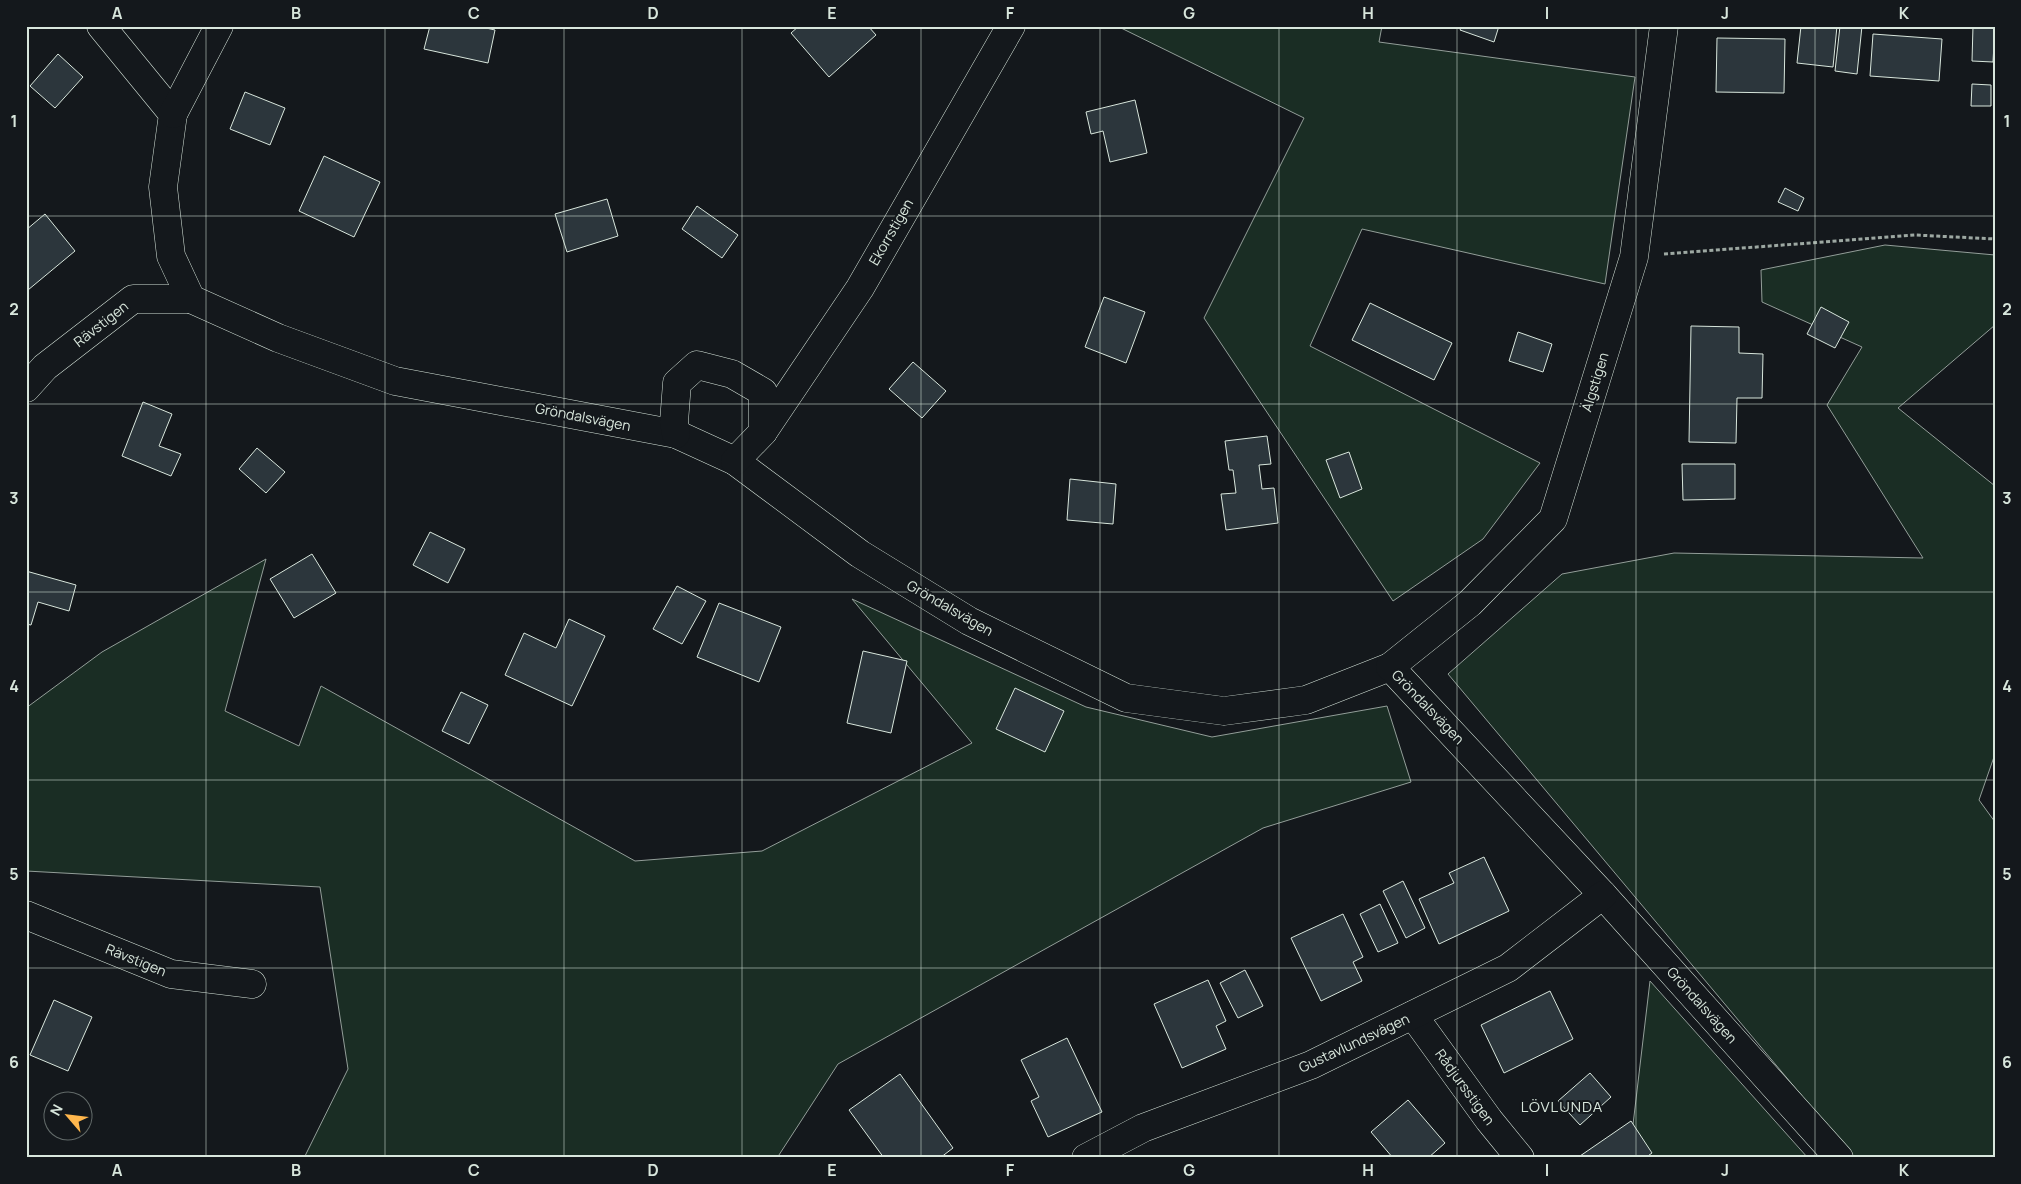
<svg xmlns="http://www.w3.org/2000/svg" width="2021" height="1184" font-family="Manrope,sans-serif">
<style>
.green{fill:#1a2d24;stroke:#939e99}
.building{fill:#2c363c;stroke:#d8e6dc}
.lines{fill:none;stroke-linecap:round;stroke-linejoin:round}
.minor-casing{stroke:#d8e6dc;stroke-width:29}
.path{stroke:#9da8a2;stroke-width:3;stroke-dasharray:4 2.5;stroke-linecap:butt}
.minor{stroke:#14181c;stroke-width:28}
.grid{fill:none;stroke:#d8e6dc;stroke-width:1;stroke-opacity:0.55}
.labels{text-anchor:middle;stroke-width:4;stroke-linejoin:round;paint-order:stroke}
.street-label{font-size:14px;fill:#d8e6dc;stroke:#14181c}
.neighbourhood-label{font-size:15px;letter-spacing:1px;fill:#d8e6dc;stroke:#14181c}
.neatline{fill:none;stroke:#d8e6dc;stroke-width:2}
.grid-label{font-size:16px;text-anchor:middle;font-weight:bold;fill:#d8e6dc}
</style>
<rect width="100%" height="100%" fill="#14181c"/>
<g class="green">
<path d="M1117,26H1382L1379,42L1635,77L1605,284L1362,229L1310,346L1540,463L1483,539L1393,601L1204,318L1304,118Z"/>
<path d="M1885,245L1995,255V325L1898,408L1995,486V754L1979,800L1995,822V1158H1854L1448,674L1562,574L1674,553L1923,558L1827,405L1862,347L1762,302L1761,270Z"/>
<path d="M266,559L225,711L299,746L321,686L635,861L762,851L972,743L852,599L1086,707L1212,737L1387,706L1411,782L1263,828L838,1064L777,1158H304L348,1069L320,887L26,871V708L102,652Z"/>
<path d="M1650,981L1808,1158H1650L1632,1133Z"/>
</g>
<g class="building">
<path d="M430,26H477L495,30L488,63L424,49Z"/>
<path d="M799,26H868L876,35L829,77L791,33Z"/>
<path d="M1462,26H1499L1494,42L1460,30Z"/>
<path d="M1801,26H1837L1833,67L1797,63Z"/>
<path d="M1840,26H1862L1857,74L1835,71Z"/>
<path d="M1973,26H1995L1993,62L1972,61Z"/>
<path d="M1873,34L1942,39L1939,81L1870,76Z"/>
<path d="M1717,38L1785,39L1784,93L1716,92Z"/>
<path d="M58,54L83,77L55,108L30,86Z"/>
<path d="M1972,84L1991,85V106H1971Z"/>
<path d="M245,92L285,108L270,145L230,129Z"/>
<path d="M1135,100L1147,153L1110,162L1103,131L1091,134L1086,112Z"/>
<path d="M324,156L380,182L354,237L299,211Z"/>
<path d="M1785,188L1804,198L1798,211L1778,202Z"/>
<path d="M607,199L618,236L567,252L555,214Z"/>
<path d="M697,206L738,235L722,258L682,229Z"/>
<path d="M45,214L75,251L28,290L26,230Z"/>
<path d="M1104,297L1145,312L1126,363L1085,347Z"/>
<path d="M1370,303L1452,343L1434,380L1352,340Z"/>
<path d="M1821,307L1849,322L1835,348L1807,334Z"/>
<path d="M1691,326L1739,327V353L1763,354L1762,398H1737L1736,443L1689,442Z"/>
<path d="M1518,332L1552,344L1543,372L1509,361Z"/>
<path d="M913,362L946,391L922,418L889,389Z"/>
<path d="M143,402L172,414L159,446L181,454L171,476L122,456Z"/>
<path d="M1267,436L1271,464L1259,465L1262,489L1274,488L1278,523L1226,530L1221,494L1236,493L1233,470H1229L1225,441Z"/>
<path d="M257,448L285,472L266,493L239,469Z"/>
<path d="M1349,452L1362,489L1340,498L1326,460Z"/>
<path d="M1682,464H1735V499L1683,500Z"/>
<path d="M1070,479L1116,484L1113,524L1067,520Z"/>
<path d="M430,532L465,549L448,583L413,565Z"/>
<path d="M312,554L336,593L294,618L270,579Z"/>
<path d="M26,571L76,585L69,611L38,602L31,625L26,624Z"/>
<path d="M677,586L706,601L682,644L653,629Z"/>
<path d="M719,603L781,627L759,682L697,657Z"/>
<path d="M569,619L605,636L572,706L505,675L524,633L556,648Z"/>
<path d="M863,651L907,661L891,733L847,723Z"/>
<path d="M1015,688L1064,711L1045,752L996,729Z"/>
<path d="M461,692L488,705L469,744L442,731Z"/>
<path d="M1484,857L1509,911L1439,944L1419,899L1454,883L1449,873Z"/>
<path d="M1403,881L1425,928L1406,938L1383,891Z"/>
<path d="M1380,904L1398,943L1378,952L1360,914Z"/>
<path d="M1343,914L1363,957L1353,962L1362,981L1321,1001L1291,938Z"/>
<path d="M1245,970L1263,1006L1238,1018L1220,983Z"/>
<path d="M1208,980L1226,1021L1216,1026L1226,1049L1182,1068L1154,1004Z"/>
<path d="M1550,991L1573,1039L1504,1073L1481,1025Z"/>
<path d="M54,1000L92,1017L68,1071L30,1055Z"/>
<path d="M1067,1038L1102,1112L1048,1137L1031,1101L1039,1097L1021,1060Z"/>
<path d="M1590,1073L1611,1097L1580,1125L1558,1101Z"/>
<path d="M900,1074L953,1148L940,1158H884L849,1110Z"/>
<path d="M1408,1100L1445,1143L1428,1158H1393L1371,1132Z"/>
<path d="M1631,1121L1652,1153L1645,1158H1581L1580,1156Z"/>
</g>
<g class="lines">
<g class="minor-casing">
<g id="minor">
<path d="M101,26L173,114L163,187L171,256L191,299L278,338L395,381L676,434L735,461L860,554L969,621L1126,698L1224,711L1306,700L1390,667L1603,895L1839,1158"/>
<path d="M173,114L219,26"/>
<path d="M26,388L45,367L133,299H191"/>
<path d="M763,432L860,288L1011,26"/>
<path d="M676,434L674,422L677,383L697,365L732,374L763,392V432L735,461"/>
<path d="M1390,667L1470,603L1553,519L1634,257L1664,26"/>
<path d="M26,915L171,974L252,984"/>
<path d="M1413,1015L1489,1120L1520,1158"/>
<path d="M1086,1158L1143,1128L1311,1065L1508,968L1603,895"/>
</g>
</g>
<path class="path" d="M1664,254L1915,235L1995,239"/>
<use href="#minor" class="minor"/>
</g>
<path class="grid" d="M206,26V1158M385,26V1158M564,26V1158M742,26V1158M921,26V1158M1100,26V1158M1279,26V1158M1457,26V1158M1636,26V1158M1815,26V1158M26,216H1995M26,404H1995M26,592H1995M26,780H1995M26,968H1995"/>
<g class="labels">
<g class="street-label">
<text transform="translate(891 232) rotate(-60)" y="5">Ekorrstigen</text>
<text transform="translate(101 324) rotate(-38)" y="5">Rävstigen</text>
<text transform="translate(1595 382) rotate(-73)" y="5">Älgstigen</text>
<text transform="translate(583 417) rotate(11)" y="5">Gröndalsvägen</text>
<text transform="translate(950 608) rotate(30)" y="5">Gröndalsvägen</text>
<text transform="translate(1428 707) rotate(46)" y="5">Gröndalsvägen</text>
<text transform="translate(136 960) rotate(22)" y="5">Rävstigen</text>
<text transform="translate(1702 1005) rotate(48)" y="5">Gröndalsvägen</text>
<text transform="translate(1354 1043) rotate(-25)" y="5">Gustavlundsvägen</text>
<text transform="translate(1465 1087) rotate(54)" y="5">Rådjursstigen</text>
</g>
<g class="neighbourhood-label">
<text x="1562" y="1112">LÖVLUNDA</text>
</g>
</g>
<rect width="2021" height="1184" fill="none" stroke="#14181c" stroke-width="55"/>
<g transform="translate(68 1116) rotate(298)"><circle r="24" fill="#14181c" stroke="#626a69"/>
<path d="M0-4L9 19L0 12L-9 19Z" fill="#ffb74d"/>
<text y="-8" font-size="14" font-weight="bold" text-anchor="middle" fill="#d8e6dc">N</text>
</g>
<rect x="28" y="28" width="1966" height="1128" class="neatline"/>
<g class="grid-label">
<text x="117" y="19">A</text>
<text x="296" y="19">B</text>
<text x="474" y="19">C</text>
<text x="653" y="19">D</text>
<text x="832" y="19">E</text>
<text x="1010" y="19">F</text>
<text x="1189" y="19">G</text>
<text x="1368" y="19">H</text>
<text x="1547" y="19">I</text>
<text x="1725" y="19">J</text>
<text x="1904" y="19">K</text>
<text x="14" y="127">1</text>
<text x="2007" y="127">1</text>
<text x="14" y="315">2</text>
<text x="2007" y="315">2</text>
<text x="14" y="504">3</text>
<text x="2007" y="504">3</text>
<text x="14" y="692">4</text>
<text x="2007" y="692">4</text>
<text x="14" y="880">5</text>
<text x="2007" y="880">5</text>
<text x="14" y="1068">6</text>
<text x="2007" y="1068">6</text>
<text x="117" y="1176">A</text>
<text x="296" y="1176">B</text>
<text x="474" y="1176">C</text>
<text x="653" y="1176">D</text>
<text x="832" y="1176">E</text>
<text x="1010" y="1176">F</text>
<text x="1189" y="1176">G</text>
<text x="1368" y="1176">H</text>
<text x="1547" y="1176">I</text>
<text x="1725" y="1176">J</text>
<text x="1904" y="1176">K</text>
</g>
</svg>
